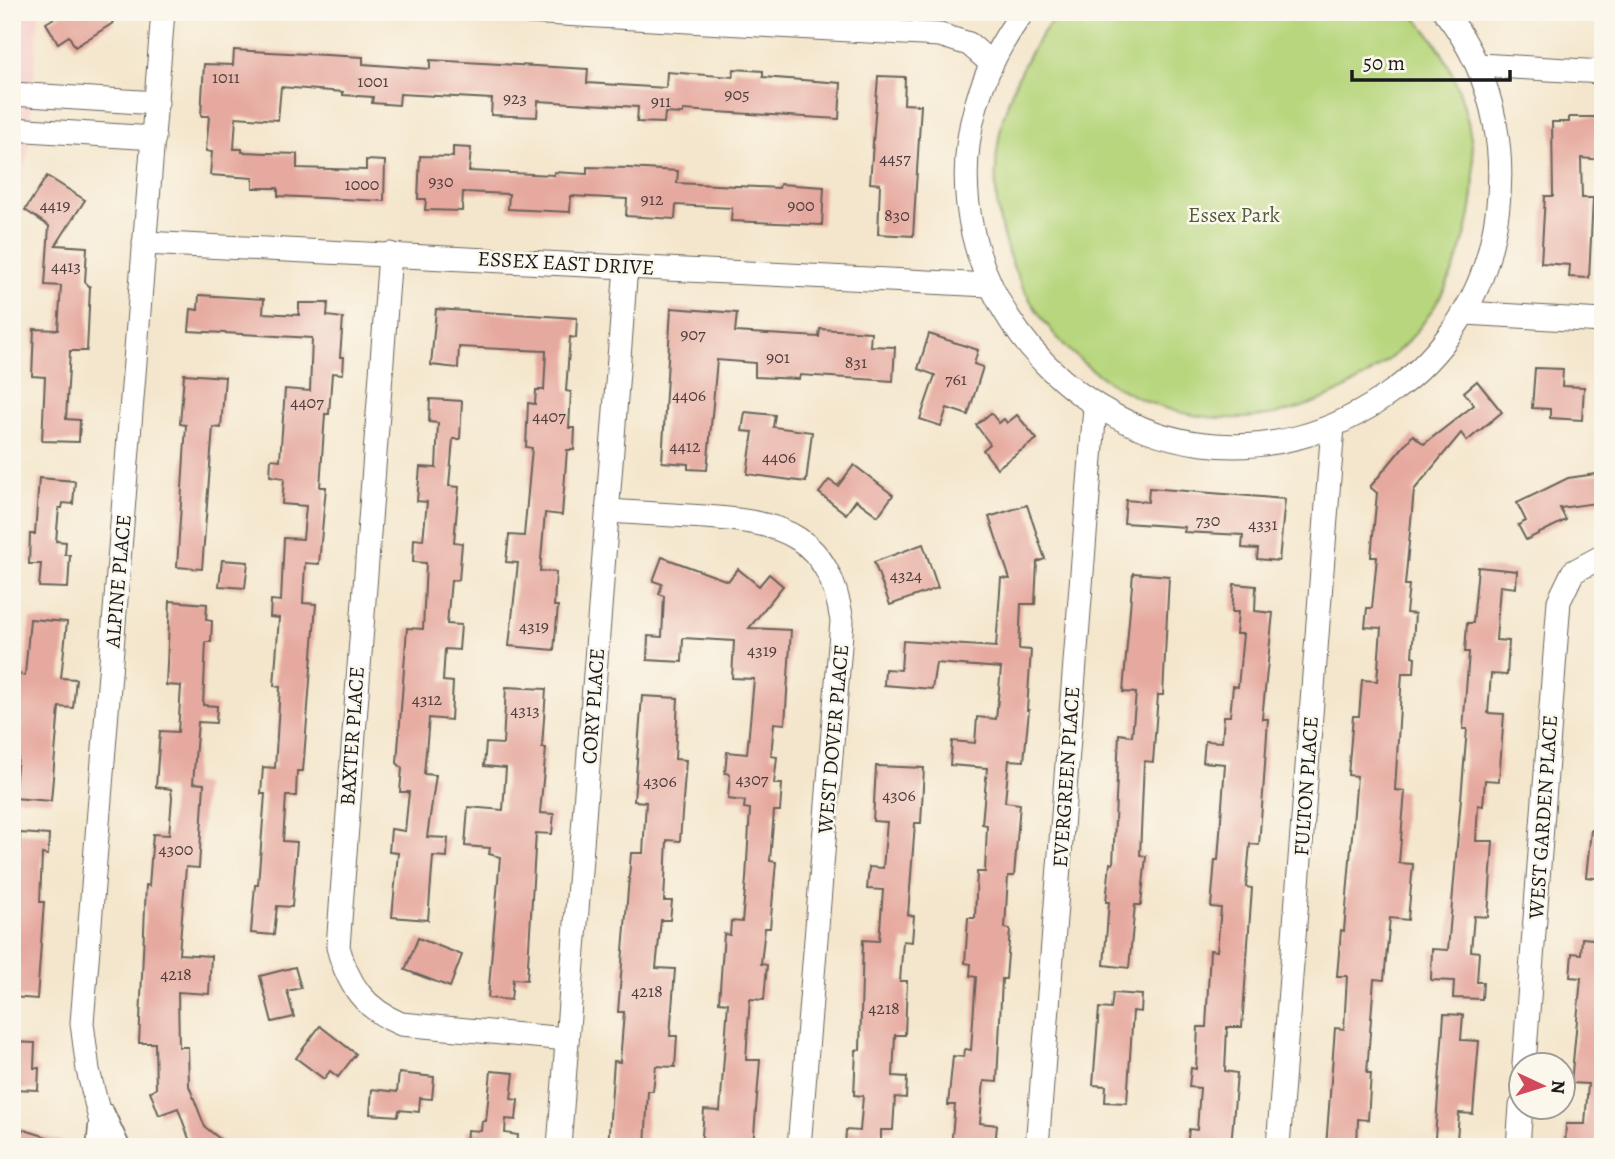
<svg xmlns="http://www.w3.org/2000/svg" width="1615" height="1159" font-family="Alegreya,serif">
<style>
.built{fill:#f7d0cc}
.green{fill:#b7d67d;stroke:#6a794c;stroke-width:2}
.building{fill:#e6a99f}
.lines{fill:none;stroke-linecap:round;stroke-linejoin:round}
.service-casing{stroke:#68635a;stroke-width:13}
.minor-casing{stroke:#68635a;stroke-width:25}
.service{stroke:#fff;stroke-width:10}
.minor{stroke:#fff;stroke-width:23}
.labels{text-anchor:middle;stroke-width:5;stroke-linejoin:round;paint-order:stroke}
.number-label{font-size:18px;fill:#4e3f3d}
.park-label{font-size:21px;fill:#525d3e;stroke:#fbf7ec}
.street-label{font-size:21px;fill:#1c1c1c;stroke:#fbf7ec}
</style>
<rect width="100%" height="100%" fill="#fbf7ec"/>
<filter id="ink" filterUnits="userSpaceOnUse"><feTurbulence type="fractalNoise" baseFrequency=".0143" numOctaves="2"/><feDisplacementMap in="SourceGraphic" scale="14" xChannelSelector="R" yChannelSelector="G"/><feConvolveMatrix kernelMatrix="1 2 1 2 8 2 1 2 1" color-interpolation-filters="sRGB"/></filter>
<filter id="wash" filterUnits="userSpaceOnUse"><feTurbulence type="fractalNoise" baseFrequency=".00686" numOctaves="4" result="noise"/><feDisplacementMap in="SourceGraphic" scale="28" xChannelSelector="R" yChannelSelector="G"/><feGaussianBlur stdDeviation="1.57" result="paint"/><feColorMatrix in="noise" values="0 0 0 0 0 0 0 0 0 0 0 0 0 0 0 0 0 1.4 0 .05"/><feComposite in="paint" operator="in"/></filter>
<g filter="url(#wash)">
<rect width="100%" height="100%" fill="#f4e6cc"/>
<g class="built">
<path d="M12,12H39L28,153L12,215Z"/>
<path d="M12,240L20,249L12,348Z"/>
</g>
<path class="green" d="M1059,12H1410C1461,61 1483,147 1470,214C1458,279 1424,338 1368,375C1133,530 873,236 1059,12Z"/>
<g id="blocks">
<g class="building">
<path d="M64,12H106L113,23L75,47L69,36L58,43L46,23Z"/>
<path d="M234,50L363,57V64L430,69V60L588,69L587,83L666,88L667,72L733,77L734,69L763,71V77L841,83L839,119L683,110V114L665,113L664,123L637,122L638,107L538,101L537,117L491,115L492,99L400,94L399,105L372,103L373,97L343,95V92L281,87L278,120L236,117L234,149H242V152L297,154V168L366,170V160L385,161L384,201L278,196V188H253V178L210,175L212,152L206,151L209,116H201L204,64L233,65Z"/>
<path d="M878,76L905,77L904,104L921,105L913,236L878,234L880,184L870,183Z"/>
<path d="M1569,117H1603V160L1581,158L1582,198H1593L1589,278L1569,277L1570,265L1541,263L1545,196H1553L1552,122H1569Z"/>
<path d="M453,147L471,148L469,171L554,175V172L587,174V167L628,168L678,171L677,183L779,188L780,184L824,187L822,225L731,221L732,208L676,205L675,219L626,216L627,199L571,196L570,212L508,209L509,194L463,192L462,211L425,210L426,199H418L420,156L453,157Z"/>
<path d="M47,176L85,200L56,245L87,247L85,282L90,287L87,351H70L66,419L80,420L79,442L42,441L45,377L32,376L34,329L58,330L61,286L45,285L49,226L25,210Z"/>
<path d="M199,295L264,299L263,313L299,315V303H328L327,316L343,318L340,357H344L343,374L332,373L329,414H325L320,487H326L319,564L305,563L303,603L316,604L303,771H297L296,796H286L283,841L297,842L292,907L277,906L274,935L251,933L255,885H258L265,794H261L263,767L275,768L280,687L274,686L279,618L270,617L271,600L281,601L284,538L303,539L306,506L282,504L284,478L270,476L271,459L280,460L285,389L310,391L312,338L189,331L191,309L198,310Z"/>
<path d="M671,308L737,313L735,332L819,337L820,329L871,332L870,346L895,347L893,381L800,375L799,379L755,377V363L717,360L707,470L688,469V464L662,462Z"/>
<path d="M436,309L577,318L576,338L570,337L566,391L571,392L569,428H575L574,450H567L562,515L545,513L540,571L556,572L554,606H558L554,650L509,646L518,563L506,562L509,535L524,536L532,448L526,447L528,403L535,404L536,390H544L546,351L459,347L458,368L431,365Z"/>
<path d="M929,334L978,350L974,364L983,367L968,415L947,408L941,426L920,419L935,375L918,369Z"/>
<path d="M1535,368L1563,369L1562,386L1584,387L1582,420L1550,418V409L1532,408Z"/>
<path d="M184,374L225,377L221,428L213,427L202,569L177,567L186,425L180,424Z"/>
<path d="M1477,381L1502,412L1467,441L1461,433L1414,490L1405,585H1409L1406,613L1415,614L1412,656L1415,657L1414,673H1402L1395,790L1405,791L1399,863L1413,864L1408,920L1390,918L1384,980L1374,979L1367,1073H1371L1368,1120L1358,1119L1357,1147H1326L1335,1028L1344,1029L1347,976H1337L1341,930L1344,931L1357,776L1348,775L1353,716H1359L1362,680L1377,681L1381,628L1365,627L1367,608H1372L1377,557H1371L1377,493L1370,487L1413,435L1424,444L1474,405L1464,392Z"/>
<path d="M430,399L462,401L460,439H453L449,486L459,487L454,542L462,543L459,580H451L447,624L461,625L459,650L445,649L443,681L453,682L451,720L429,718L424,774L436,775L427,837L448,838L447,857L433,856L428,920L392,917L398,853L389,852L391,829L405,831L409,792H400L402,768L397,763L407,628L423,629L426,563L413,562L414,539L423,540L427,502L417,501L420,467L436,468L438,423L429,422Z"/>
<path d="M745,412L775,415L773,427L812,432L806,482L747,474L753,432L742,431Z"/>
<path d="M991,413L999,423L1004,419L1007,423L1017,415L1037,439L997,468L983,450L990,444L976,425Z"/>
<path d="M854,465L893,495L878,516L856,500L846,514L819,493L829,480L838,486Z"/>
<path d="M1603,473V502L1560,508L1566,520L1526,540L1518,525L1526,521L1517,503L1568,478Z"/>
<path d="M39,478L75,481L73,504L63,503L62,508H59L56,541L66,542L65,555H70L68,588L39,587L41,564H29L30,534H35Z"/>
<path d="M1149,488L1285,499L1279,561L1257,559L1258,549L1242,548L1243,535L1184,532L1185,527L1124,523L1126,500L1148,502Z"/>
<path d="M1027,505L1045,559L1037,562L1035,604H1021L1019,649L1031,650L1027,710H1029L1024,761L1009,760L1005,802L1020,804L1014,876H1008L1005,928L1010,929L1006,979H1002L997,1082L984,1081L980,1123L997,1125L995,1147H951L955,1105H948L953,1056L964,1057L965,1049L971,1050L976,977L970,976L971,964L965,963L968,918H975L977,872H985L987,825L982,824L987,768L950,765L952,741L975,743L977,717L996,719L1001,668L936,663L932,689L884,685L885,669L901,670L903,641L996,647L1001,578L1010,579L989,517Z"/>
<path d="M923,544L938,588L890,605L874,562Z"/>
<path d="M662,557L728,581L738,569L759,586L769,574L783,586L749,628L791,630L785,724L774,723L771,756L777,757L774,784H782L780,811H774L770,861L776,862L770,928H765L761,964L767,965L764,1000L750,999L748,1026L746,1060H760L753,1147H701L704,1110L720,1111L728,1003L719,1002L724,934L730,935L731,921L742,922L746,879L750,809L744,808L745,801L728,799L730,774L725,773L727,752L747,754L754,679L732,678L734,641L683,638L682,662L647,660L648,636L662,637L664,596L659,594L662,584L653,581Z"/>
<path d="M222,560L248,562L245,588L219,586Z"/>
<path d="M1478,567L1517,571L1516,588L1500,586L1496,640L1509,641L1507,675L1491,674L1488,713L1504,714L1499,781L1485,780L1483,806L1478,805L1476,841H1493L1488,917L1474,916L1471,951L1479,952L1477,982H1483L1482,999L1453,998L1454,981L1431,980L1432,949L1448,950L1467,729H1463L1469,652H1465L1467,623H1473Z"/>
<path d="M1133,573L1169,576L1163,695H1158L1153,762L1144,761L1140,855L1146,856L1141,905H1135L1129,968L1104,965L1109,902H1106L1110,863L1113,864L1119,734L1132,736L1136,693L1123,692Z"/>
<path d="M1234,584L1256,586L1255,611L1273,613L1262,719H1268L1263,794L1259,845L1250,844L1246,887L1252,888L1242,1027H1227L1225,1071L1237,1073L1231,1147H1187L1189,1129L1197,1130L1200,1088L1189,1087L1191,1068L1196,1069L1198,1027H1206L1210,950L1217,951L1221,908L1211,907L1215,860H1218L1225,764L1203,762L1205,741L1222,742L1224,716H1230L1233,686L1238,687L1243,634H1236L1238,612H1232Z"/>
<path d="M170,601L207,604L206,620L212,621L211,642H206L203,705L217,706L216,723L198,722L193,783L204,784L199,868L186,867L179,954L211,956L209,994L178,992L179,1047H188L189,1086L205,1127L230,1147H192L178,1108L159,1115L150,1091L156,1089L155,1043H139L146,885L149,886L153,834L169,835L172,798L171,789L156,787L160,731L178,732L181,686L166,685Z"/>
<path d="M30,619L67,622L61,678L76,679L73,708L59,707L51,801L14,798L21,724L12,723L15,674L25,675Z"/>
<path d="M506,687L546,689L542,748H546L540,813L554,814L552,834L536,833L527,980L513,979L511,1000L488,998L500,857L489,854L490,848L465,846L468,807L503,810L506,768L484,766L486,743L503,744Z"/>
<path d="M642,696L678,698L675,759L686,760L680,841L667,840L664,901H672L670,920H661L656,968L675,969L670,1036H677L675,1067L656,1066L653,1091H648L645,1147H608L614,1061L620,1062L624,1012H618L631,853H643L646,802L634,801Z"/>
<path d="M876,766L924,768L921,823H915L908,915L914,916L912,942L903,941L900,981H907L905,1035H895L893,1076L907,1077L906,1098L895,1097L893,1130H881V1147H845L846,1130L860,1131L863,1096L854,1095L856,1050H860L863,940L879,941L883,890L867,889L869,867L883,868L887,822L873,821Z"/>
<path d="M1591,830L1603,831V879L1586,877Z"/>
<path d="M20,833L49,835L48,855L42,854L40,902H44L37,999L12,997V907H16L18,867L12,866V850H20Z"/>
<path d="M418,938L462,955L450,987L405,970Z"/>
<path d="M1582,938L1603,940V1147L1565,1145L1566,1124H1585L1588,1084L1571,1083L1581,978L1570,977L1572,953L1581,954Z"/>
<path d="M295,967L301,988L287,991L294,1017L272,1022L260,976Z"/>
<path d="M1113,993L1142,995L1141,1012L1133,1011L1127,1103L1105,1102L1106,1086L1093,1085L1099,1008L1111,1009Z"/>
<path d="M1444,1014L1463,1015L1461,1040L1479,1041L1473,1114L1459,1113L1457,1140L1435,1138Z"/>
<path d="M320,1026L356,1054L338,1077L330,1071L324,1079L296,1058Z"/>
<path d="M12,1042L35,1043L34,1068H39L38,1090L12,1089Z"/>
<path d="M491,1071L514,1073L511,1099L518,1100L516,1120L506,1119L505,1133L518,1135L517,1147H466L467,1130L481,1131L482,1121H486Z"/>
<path d="M399,1073L434,1077L432,1099L420,1098L419,1112L399,1110L398,1116L370,1114L372,1089L397,1092Z"/>
<path d="M12,1126L66,1143V1147H12Z"/>
</g>
</g>
</g>
<g filter="url(#ink)">
<use href="#blocks" fill-opacity="0" stroke="#68635a" stroke-width="2"/>
<g class="lines">
<g class="service-casing">
<g id="service">
<path d="M108,1110L125,1147"/>
<path d="M92,1147L94,1125"/>
</g>
</g>
<g class="minor-casing">
<g id="minor">
<path d="M527,12L940,35L969,44L991,63"/>
<path d="M1023,12C838,261 1143,574 1393,391C1441,356 1478,303 1491,245C1511,164 1497,79 1445,12"/>
<path d="M1478,65L1603,72"/>
<path d="M12,94L157,103"/>
<path d="M12,129L154,138"/>
<path d="M144,243L988,285"/>
<path d="M390,254L338,947C348,985 365,1009 401,1024L567,1039"/>
<path d="M1465,313L1603,321"/>
<path d="M608,511C640,513 673,515 705,517C783,522 829,535 842,621L799,1147"/>
<path d="M1524,1064L1559,601L1573,572L1603,556"/>
<path d="M107,1147L88,1070L82,1023L163,12"/>
<path d="M559,1147L626,266"/>
<path d="M1037,1147L1095,407"/>
<path d="M1278,1147L1333,426"/>
<path d="M1518,1147L1521,1106"/>
</g>
</g>
<use href="#service" class="service"/>
<use href="#minor" class="minor"/>
</g>
</g>
<g class="labels">
<g class="number-label">
<text x="226" y="83">1011</text>
<text x="373" y="87">1001</text>
<text x="737" y="100">905</text>
<text x="515" y="104">923</text>
<text x="661" y="107">911</text>
<text x="895" y="164">4457</text>
<text x="441" y="187">930</text>
<text x="362" y="190">1000</text>
<text x="652" y="205">912</text>
<text x="55" y="211">4419</text>
<text x="801" y="211">900</text>
<text x="897" y="221">830</text>
<text x="66" y="272">4413</text>
<text x="693" y="340">907</text>
<text x="778" y="363">901</text>
<text x="856" y="368">831</text>
<text x="956" y="385">761</text>
<text x="689" y="401">4406</text>
<text x="307" y="408">4407</text>
<text x="549" y="422">4407</text>
<text x="685" y="452">4412</text>
<text x="779" y="463">4406</text>
<text x="1208" y="526">730</text>
<text x="1263" y="530">4331</text>
<text x="906" y="581">4324</text>
<text x="534" y="632">4319</text>
<text x="762" y="656">4319</text>
<text x="427" y="705">4312</text>
<text x="525" y="716">4313</text>
<text x="752" y="785">4307</text>
<text x="660" y="787">4306</text>
<text x="899" y="801">4306</text>
<text x="176" y="855">4300</text>
<text x="176" y="980">4218</text>
<text x="647" y="997">4218</text>
<text x="884" y="1014">4218</text>
</g>
<g class="park-label">
<text x="1234" y="222">Essex Park</text>
</g>
<g class="street-label">
<text transform="translate(566 263) rotate(3)" y="7">ESSEX EAST DRIVE</text>
<text transform="translate(118 581) rotate(-85)" y="7">ALPINE PLACE</text>
<text transform="translate(593 706) rotate(-86)" y="7">CORY PLACE</text>
<text transform="translate(352 736) rotate(-86)" y="7">BAXTER PLACE</text>
<text transform="translate(833 739) rotate(-85)" y="7">WEST DOVER PLACE</text>
<text transform="translate(1066 777) rotate(-86)" y="7">EVERGREEN PLACE</text>
<text transform="translate(1306 786) rotate(-86)" y="7">FULTON PLACE</text>
<text transform="translate(1543 817) rotate(-86)" y="7">WEST GARDEN PLACE</text>
</g>
</g>
<rect width="1615" height="1159" fill="none" stroke="#fbf7ec" stroke-width="42"/>
<g transform="translate(1542 1086) rotate(94)"><circle r="33" fill="#fbf7ec" stroke="#a29f99" stroke-width="2"/>
<path d="M0-5L12 26L0 18L-12 26Z" fill="#d1495b"/>
<text y="-10" font-size="19" font-weight="bold" text-anchor="middle" fill="#1c1c1c">N</text>
</g>
<path d="M1352 70v10h158v-10" fill="none" stroke="#1c1c1c" stroke-width="3.5"/>
<text x="1363" y="70" font-size="21" fill="#1c1c1c" stroke="#fbf7ec" stroke-width="5" paint-order="stroke">50 m</text>
</svg>
